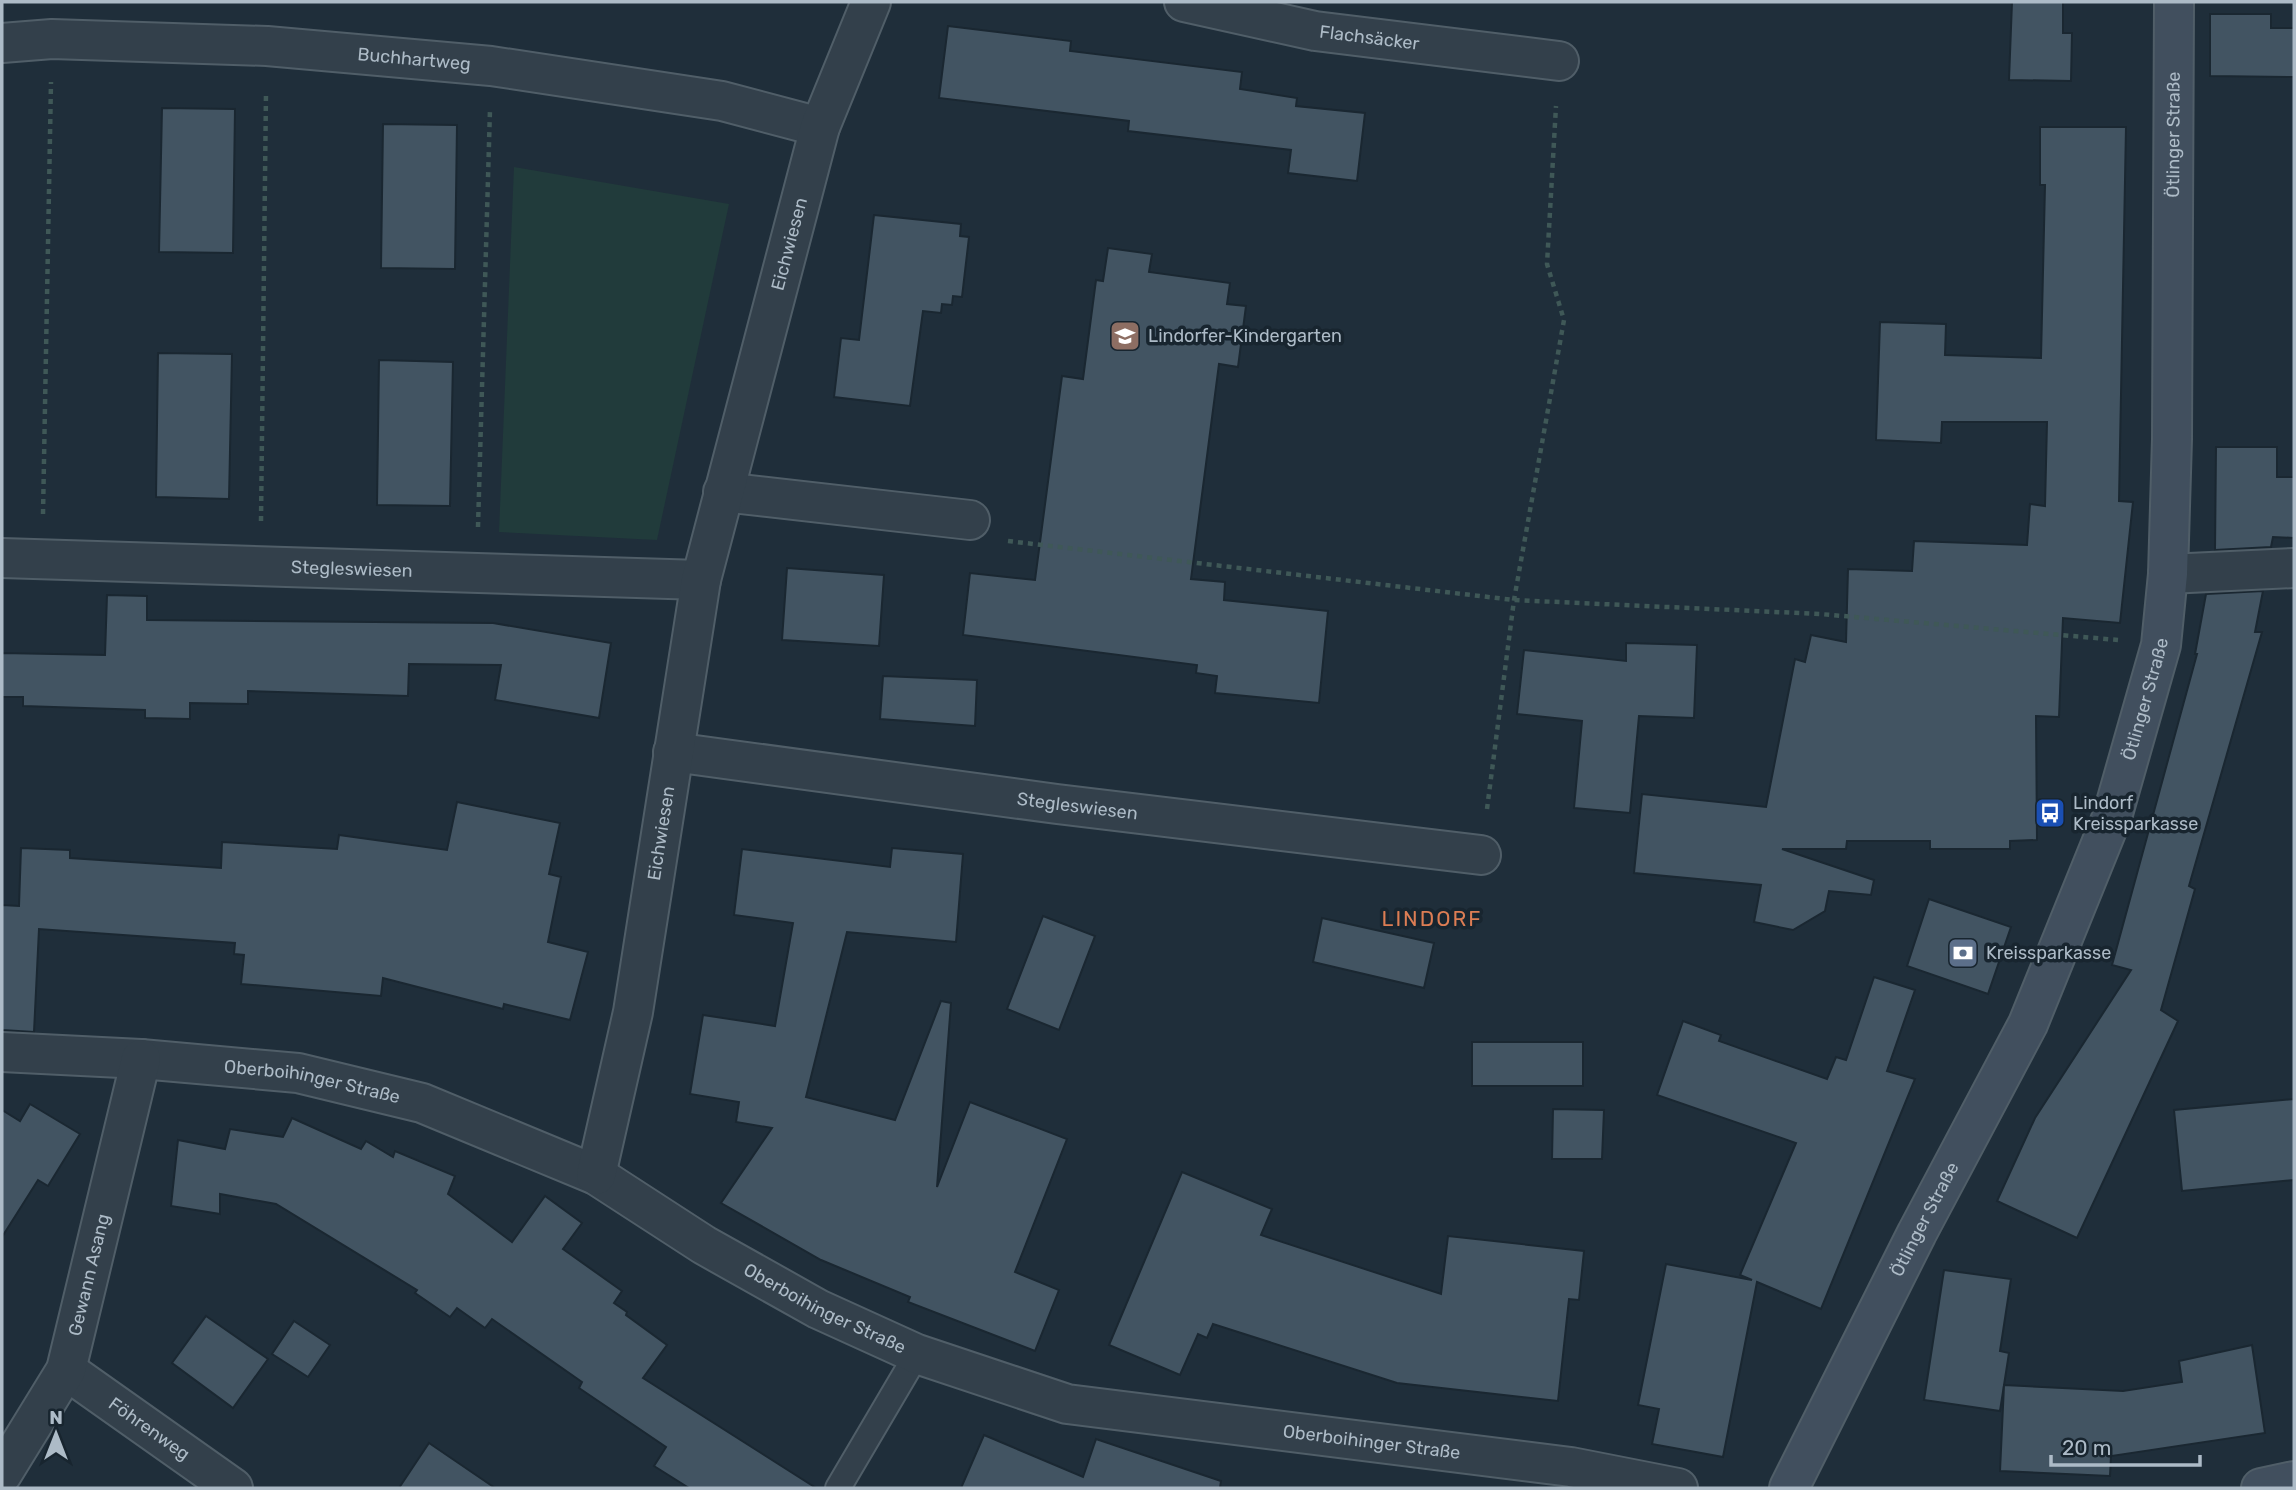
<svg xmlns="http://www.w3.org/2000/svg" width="2296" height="1490" font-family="Rubik,sans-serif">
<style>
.green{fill:#213b3b}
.building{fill:#425462;stroke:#1a2731;stroke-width:2}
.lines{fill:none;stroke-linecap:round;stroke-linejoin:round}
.lane-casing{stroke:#505e68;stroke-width:28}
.street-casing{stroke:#505e68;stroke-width:42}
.secondary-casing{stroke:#505e68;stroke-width:42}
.path{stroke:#3f5857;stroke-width:4.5;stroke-dasharray:5 5;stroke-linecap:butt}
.lane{stroke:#33404b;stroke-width:24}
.street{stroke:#33404b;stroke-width:38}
.secondary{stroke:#414f5e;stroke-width:38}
.labels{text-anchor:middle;stroke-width:7;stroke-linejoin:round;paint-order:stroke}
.street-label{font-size:18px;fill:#adbbc7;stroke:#18252f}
.poi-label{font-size:18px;fill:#adbbc7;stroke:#18252f;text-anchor:start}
.quarter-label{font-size:21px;letter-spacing:2px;fill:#dc7d54;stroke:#18252f}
</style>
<rect width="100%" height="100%" fill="#1f2e3a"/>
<path class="green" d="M514,167L729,204L657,540L499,532Z"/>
<g class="building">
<path d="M2012,2H2063V33H2072L2071,81L2009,80Z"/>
<path d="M2210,14H2271V28H2294V77L2210,76Z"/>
<path d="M948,26L1071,41L1070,51L1242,72L1240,89L1297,98L1296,106L1365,113L1357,181L1288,173L1291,150L1128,131L1129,121L939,98Z"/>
<path d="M162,108L235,109L233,253L159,252Z"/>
<path d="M383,124L457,125L455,269L381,268Z"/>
<path d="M2040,127H2126L2119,501L2133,502L2120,623L2063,618L2059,717L2036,716L2037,840L2010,841V849H1930V841H1847L1846,849H1782L1874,880L1871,895L1829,891L1825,911L1793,930L1754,922L1761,885L1634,873L1642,794L1766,807L1795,659L1805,662L1811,635L1846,642L1848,569L1912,571L1914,541L2027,545L2030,504L2045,506L2047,422H1942L1941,443L1876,440L1880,322L1946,324L1945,355L2041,358L2045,185H2040Z"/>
<path d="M874,215L961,224L960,236L969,237L962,297L953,296L952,305L942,304L941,313L923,311L910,406L834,397L841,338L859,340Z"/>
<path d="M1108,248L1152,254L1149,272L1230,283L1227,304L1246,306L1238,367L1219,364L1191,579L1225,582L1224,600L1328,611L1319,703L1215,693L1217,676L1196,673L1197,665L963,635L970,573L1035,580L1062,376L1083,379L1096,280L1103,281Z"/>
<path d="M158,353L232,354L229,499L156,497Z"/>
<path d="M379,360L453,362L450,506L377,505Z"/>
<path d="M2216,447H2277V477H2294V538L2273,537L2271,547L2215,550Z"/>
<path d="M787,568L884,575L879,646L782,640Z"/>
<path d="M2263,591L2255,632H2262L2189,886L2195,889L2161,1010L2178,1021L2077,1238L1997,1201L2035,1118L2131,970L2112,965L2197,654H2195L2206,594Z"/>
<path d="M107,595L147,596V620L493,623L611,643L599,718L495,700L501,665L409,664L408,696L248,691V704L190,703V719L145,718V710L23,706V697H2V653L105,655Z"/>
<path d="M1626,643L1697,645L1694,718L1639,716L1630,813L1574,808L1582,721L1517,714L1524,650L1626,661Z"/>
<path d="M883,676L977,680L975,726L880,719Z"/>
<path d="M457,802L560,823L549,874L561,877L548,942L588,952L570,1020L504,1004L503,1009L383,978L381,996L241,984L244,955L234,954L235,943L39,929L34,1032L2,1030V905L19,906L21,848L70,850V858L221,868L222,842L337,849L339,835L447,850Z"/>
<path d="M892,848L963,854L956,942L847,932L806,1097L895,1120L941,1001L951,1003L937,1187L970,1102L1067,1139L1015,1272L1059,1290L1035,1351L908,1302L910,1297L821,1260L721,1203L772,1128L736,1122L739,1102L690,1094L703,1015L775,1026L793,923L734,915L742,849L890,867Z"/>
<path d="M1929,899L2011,927L1988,994L1907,966Z"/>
<path d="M1043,916L1095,936L1059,1030L1007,1009Z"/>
<path d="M1322,918L1434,943L1424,988L1313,962Z"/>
<path d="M1874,977L1915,990L1887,1071L1915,1079L1821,1309L1757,1282L1723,1457L1652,1444L1659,1409L1638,1405L1666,1264L1752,1280L1740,1275L1796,1143L1657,1095L1683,1021L1721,1035L1719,1041L1827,1079L1836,1057L1846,1060Z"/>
<rect x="1472" y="1042" width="111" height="44"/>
<path d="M2294,1099V1180L2182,1191L2174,1110Z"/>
<path d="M30,1104L80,1134L48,1186L38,1180L2,1237V1110L20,1121Z"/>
<path d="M1553,1109L1604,1110L1602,1159H1552Z"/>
<path d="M292,1118L361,1149L366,1141L393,1157L395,1151L455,1176L448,1194L512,1242L545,1196L582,1223L563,1249L622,1291L614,1303L627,1312L626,1315L667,1345L643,1378L816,1488H689L654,1466L666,1447L579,1388L582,1382L492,1319L485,1328L457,1308L450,1317L415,1293L417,1290L276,1204L220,1194V1214L171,1206L178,1140L225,1149L230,1129L283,1137Z"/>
<path d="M1182,1172L1272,1209L1261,1235L1441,1294L1448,1236L1584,1251L1579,1300L1569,1299L1558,1401L1397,1383L1213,1324L1207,1338L1198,1334L1180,1375L1109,1345Z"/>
<path d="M1944,1270L2011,1279L2000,1351L2009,1353L2000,1411L1924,1400Z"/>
<path d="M206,1316L268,1359L233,1408L172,1363Z"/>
<path d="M294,1321L330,1345L308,1377L272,1354Z"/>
<path d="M2252,1345L2265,1433L2111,1456L2110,1476L2000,1471L2004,1385L2123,1391L2182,1382L2179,1361Z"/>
<path d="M984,1435L1083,1477L1096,1439L1221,1481L1220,1488H961Z"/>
<path d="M429,1443L495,1488H399Z"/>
</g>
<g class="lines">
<g class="lane-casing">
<path id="lane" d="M838,1488L917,1354"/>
</g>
<g class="street-casing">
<g id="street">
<path id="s1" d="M1184,2L1315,31L1559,61"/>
<path id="s2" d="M2,43L52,39L267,46L491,66L722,101L820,127"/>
<path d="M723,492L970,520"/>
<path id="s3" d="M2,558L701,580"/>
<path d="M2168,574L2294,568"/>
<path id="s4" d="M673,752L1057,804L1481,855"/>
<path id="s5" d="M2,1052L141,1059L298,1073L422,1103L596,1175L704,1245L818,1309L917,1354L1067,1404L1571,1467L1678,1488"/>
<path id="s6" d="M596,1175L633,1012L701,580L820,127L871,2"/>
<path id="s7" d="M66,1370L233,1488"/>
<path id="s8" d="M2,1474L66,1370L141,1059"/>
</g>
</g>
<g class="secondary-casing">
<g id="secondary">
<path id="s9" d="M1789,1488L1917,1233L2028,1024L2112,817L2161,645L2168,574L2172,439L2174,2"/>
<path d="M2261,1488L2294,1481"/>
</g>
</g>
<g class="path">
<path d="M43,514L51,82"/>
<path d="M261,521L266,92"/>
<path d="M478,527L490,109"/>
<path d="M1008,541L1514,600L1820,614L2118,640"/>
<path d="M1487,809L1514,600L1564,320L1547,264L1556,106"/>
</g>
<use href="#lane" class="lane"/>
<use href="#street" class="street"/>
<use href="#secondary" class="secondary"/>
</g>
<defs>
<g id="school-square" transform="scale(1.575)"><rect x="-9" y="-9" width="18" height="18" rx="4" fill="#8d6e63" stroke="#18252f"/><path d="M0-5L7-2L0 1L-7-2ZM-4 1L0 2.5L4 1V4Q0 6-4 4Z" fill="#fff"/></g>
<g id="bus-square" transform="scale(1.575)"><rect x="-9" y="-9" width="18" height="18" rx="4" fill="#1a4fb4" stroke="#18252f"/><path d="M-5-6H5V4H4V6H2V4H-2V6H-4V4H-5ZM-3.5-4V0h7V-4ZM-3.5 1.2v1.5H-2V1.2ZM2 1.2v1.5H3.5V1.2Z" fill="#fff"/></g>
<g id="bank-square" transform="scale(1.575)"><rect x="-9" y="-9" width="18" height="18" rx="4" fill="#5c6f8a" stroke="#18252f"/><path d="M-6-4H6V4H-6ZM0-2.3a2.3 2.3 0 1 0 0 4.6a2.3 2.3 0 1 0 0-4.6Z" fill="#fff"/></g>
</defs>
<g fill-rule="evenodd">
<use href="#school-square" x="1125" y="336"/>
<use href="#bus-square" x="2050" y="813"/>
<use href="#bank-square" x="1963" y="953"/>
</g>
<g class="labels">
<g class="street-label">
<text dy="6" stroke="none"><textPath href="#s1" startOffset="189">Flachsäcker</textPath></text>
<text dy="6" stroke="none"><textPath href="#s2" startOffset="413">Buchhartweg</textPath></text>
<text dy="6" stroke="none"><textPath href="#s9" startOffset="1435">Ötlinger Straße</textPath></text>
<text dy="6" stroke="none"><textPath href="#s6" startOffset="952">Eichwiesen</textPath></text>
<text dy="6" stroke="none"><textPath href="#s3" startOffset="350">Stegleswiesen</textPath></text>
<text dy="6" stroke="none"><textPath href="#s9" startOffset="868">Ötlinger Straße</textPath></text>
<text dy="6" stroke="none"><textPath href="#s4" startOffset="408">Stegleswiesen</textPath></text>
<text dy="6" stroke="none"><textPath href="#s6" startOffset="348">Eichwiesen</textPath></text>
<text dy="6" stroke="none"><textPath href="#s5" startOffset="312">Oberboihinger Straße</textPath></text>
<text dy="6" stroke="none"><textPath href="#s9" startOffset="301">Ötlinger Straße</textPath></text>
<text dy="6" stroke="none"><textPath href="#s8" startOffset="220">Gewann Asang</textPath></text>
<text dy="6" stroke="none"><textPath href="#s5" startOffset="878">Oberboihinger Straße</textPath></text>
<text dy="6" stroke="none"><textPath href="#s7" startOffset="102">Föhrenweg</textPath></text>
<text dy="6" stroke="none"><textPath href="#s5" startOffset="1446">Oberboihinger Straße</textPath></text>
</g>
<g class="poi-label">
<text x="1148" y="342">Lindorfer-Kindergarten</text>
<text x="2073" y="809">Lindorf<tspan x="2073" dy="21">Kreissparkasse</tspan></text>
<text x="1986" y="959">Kreissparkasse</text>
</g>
<g class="quarter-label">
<text x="1432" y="926">LINDORF</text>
</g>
</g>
<rect width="2296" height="1490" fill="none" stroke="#adbbc7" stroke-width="7"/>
<g transform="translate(56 1434)" stroke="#18252f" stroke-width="5" paint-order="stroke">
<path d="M0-5L12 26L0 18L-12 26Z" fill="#adbbc7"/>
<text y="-10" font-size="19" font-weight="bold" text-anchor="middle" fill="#adbbc7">N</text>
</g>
<path d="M2051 1455v10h149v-10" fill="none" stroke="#adbbc7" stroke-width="3.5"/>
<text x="2062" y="1455" font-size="21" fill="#adbbc7" stroke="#18252f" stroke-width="5" paint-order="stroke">20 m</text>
</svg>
